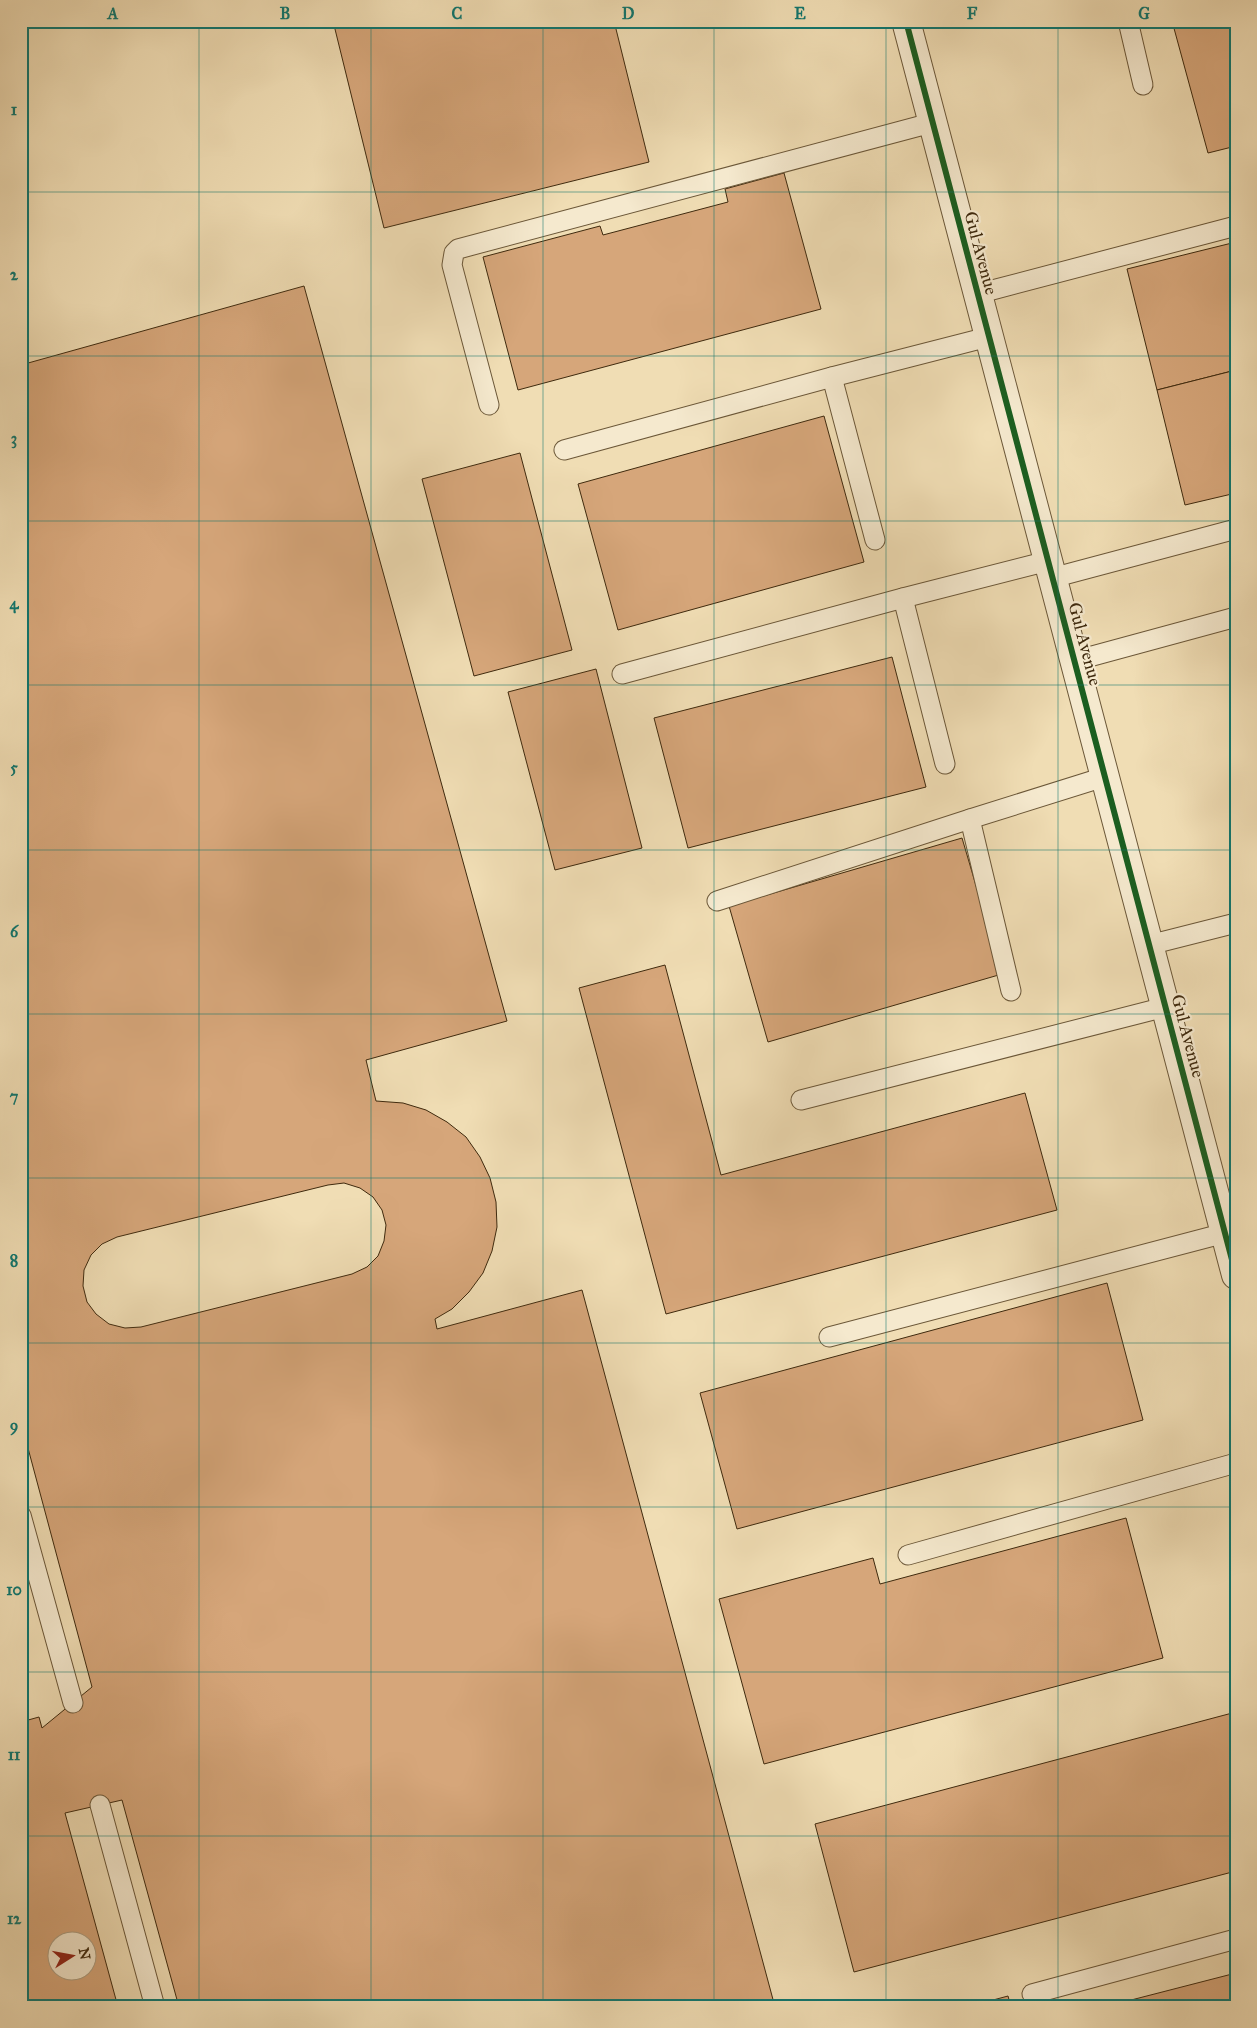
<svg xmlns="http://www.w3.org/2000/svg" width="1257" height="2028" font-family="'IM FELL Great Primer',serif">
<style>
.building{fill:#d6a67a;stroke:#3f2a0e;fill-rule:evenodd}
.lines{fill:none;stroke-linecap:round;stroke-linejoin:round}
.lane-casing{stroke:#6b5738;stroke-width:21}
.street-casing{stroke:#6b5738;stroke-width:30}
.lane{stroke:#f5e9ce;stroke-width:19}
.street{stroke:#f5e9ce;stroke-width:28}
.cycleway-casing{stroke:#f5e9ce;stroke-width:9}
.cycleway{stroke:#1b5e20;stroke-width:6}
.grid{fill:none;stroke:#0f766e;stroke-width:1;stroke-opacity:0.55}
.labels{text-anchor:middle;stroke-width:4.5;stroke-linejoin:round;paint-order:stroke}
.street-label{font-size:18px;fill:#3f2a0e;stroke:#f5e9ce}
.neatline{fill:none;stroke:#0f766e;stroke-width:2}
.grid-label{font-size:16px;text-anchor:middle;font-weight:bold;fill:#0f766e}
</style>
<rect width="100%" height="100%" fill="#f0ddb4"/>
<filter id="stains"><feTurbulence type="fractalNoise" baseFrequency=".004" numOctaves="4"/><feColorMatrix values="0 0 0 0 .2 0 0 0 0 .09 0 0 0 0 .02 0 0 0 .5 -.17"/></filter>
<radialGradient id="worn" r=".72"><stop offset=".6" stop-color="#630" stop-opacity="0"/><stop offset="1" stop-color="#630" stop-opacity=".3"/></radialGradient>
<g class="building">
<path d="M333,21H614L649,162L384,228Z"/>
<path d="M1172,21H1236V146L1208,153Z"/>
<path d="M784,173L821,309L518,390L483,257L600,226L603,235L728,202L725,189Z"/>
<path d="M1236,242V370L1157,390L1127,269Z"/>
<path d="M304,286L507,1021L366,1060L376,1101L403,1103L426,1110L447,1122L466,1137L480,1157L490,1178L496,1202L497,1227L492,1251L483,1273L469,1292L452,1309L435,1319L437,1329L582,1290L775,2007H179L122,1800L65,1813L118,2007H21V1722L39,1717L42,1728L92,1687L21,1422V365ZM344,1183L360,1188L373,1197L382,1210L386,1225L384,1241L378,1256L367,1267L352,1274L141,1327L125,1328L109,1324L96,1314L87,1302L83,1286L84,1270L91,1255L102,1244L117,1237L328,1185ZM58,1940H88V1970H58Z"/>
<path d="M1236,370V493L1185,505L1157,390Z"/>
<path d="M824,416L864,562L618,630L578,484Z"/>
<path d="M520,453L572,650L474,676L422,479Z"/>
<path d="M892,657L926,787L688,848L654,718Z"/>
<path d="M596,669L642,848L555,870L508,692Z"/>
<path d="M962,838L1002,974L768,1042L729,906Z"/>
<path d="M665,965L721,1175L1025,1093L1057,1210L666,1314L579,988Z"/>
<path d="M1107,1283L1143,1420L737,1529L700,1393Z"/>
<path d="M1126,1518L1163,1658L764,1764L719,1599L873,1558L880,1584Z"/>
<path d="M1236,1712V1871L854,1972L815,1824Z"/>
<path d="M1236,1973V2007H1104Z"/>
<path d="M1008,1996L1011,2007H967Z"/>
</g>
<g class="lines">
<g class="lane-casing">
<g id="lane">
<path d="M1128,21L1143,85"/>
<path d="M977,294L1236,226"/>
<path d="M832,377L875,540"/>
<path d="M489,405L452,265L454,253L458,249L931,123"/>
<path d="M564,450L832,377L988,337"/>
<path d="M1052,578L1236,529"/>
<path d="M903,598L945,764"/>
<path d="M1074,661L1236,617"/>
<path d="M622,674L903,598L1048,561"/>
<path d="M970,819L1011,991"/>
<path d="M717,901L970,819L1104,777"/>
<path d="M1149,945L1236,923"/>
<path d="M801,1100L1165,1007"/>
<path d="M829,1337L1225,1233"/>
<path d="M21,1515L73,1703"/>
<path d="M908,1555L1236,1463"/>
<path d="M100,1805L155,2007"/>
<path d="M1032,1994L1236,1939"/>
</g>
</g>
<g class="street-casing">
<path id="street" d="M906,21L1236,1275"/>
</g>
<use href="#lane" class="lane"/>
<use href="#street" class="street"/>
<g class="cycleway-casing">
<path id="cycleway" d="M906,21L1236,1275"/>
</g>
<use href="#cycleway" class="cycleway"/>
</g>
<path class="grid" d="M199,21V2007M371,21V2007M543,21V2007M714,21V2007M886,21V2007M1058,21V2007M21,192H1236M21,356H1236M21,521H1236M21,685H1236M21,850H1236M21,1014H1236M21,1178H1236M21,1343H1236M21,1507H1236M21,1672H1236M21,1836H1236"/>
<g class="labels">
<g class="street-label">
<text transform="translate(981 253) rotate(75)" y="6">Gul Avenue</text>
<text transform="translate(1085 644) rotate(75)" y="6">Gul Avenue</text>
<text transform="translate(1188 1036) rotate(75)" y="6">Gul Avenue</text>
</g>
</g>
<rect width="1257" height="2028" fill="none" stroke="#f0ddb4" stroke-width="55"/>
<g transform="translate(72 1956) rotate(79)"><circle r="24" fill="#f5e9ce" stroke="#ac9d81"/>
<path d="M0-4L9 19L0 12L-9 19Z" fill="#8f2418"/>
<text y="-8" font-size="14" font-weight="bold" text-anchor="middle" fill="#3f2a0e">N</text>
</g>
<rect x="28" y="28" width="1202" height="1972" class="neatline"/>
<g class="grid-label">
<text x="113" y="19">A</text>
<text x="285" y="19">B</text>
<text x="457" y="19">C</text>
<text x="628" y="19">D</text>
<text x="800" y="19">E</text>
<text x="972" y="19">F</text>
<text x="1144" y="19">G</text>
<text x="14" y="115">1</text>
<text x="14" y="280">2</text>
<text x="14" y="444">3</text>
<text x="14" y="609">4</text>
<text x="14" y="773">5</text>
<text x="14" y="937">6</text>
<text x="14" y="1102">7</text>
<text x="14" y="1266">8</text>
<text x="14" y="1431">9</text>
<text x="14" y="1595">10</text>
<text x="14" y="1760">11</text>
<text x="14" y="1924">12</text>
</g>
<rect width="100%" height="100%" filter="url(#stains)"/>
<rect width="100%" height="100%" fill="url(#worn)"/>
</svg>
